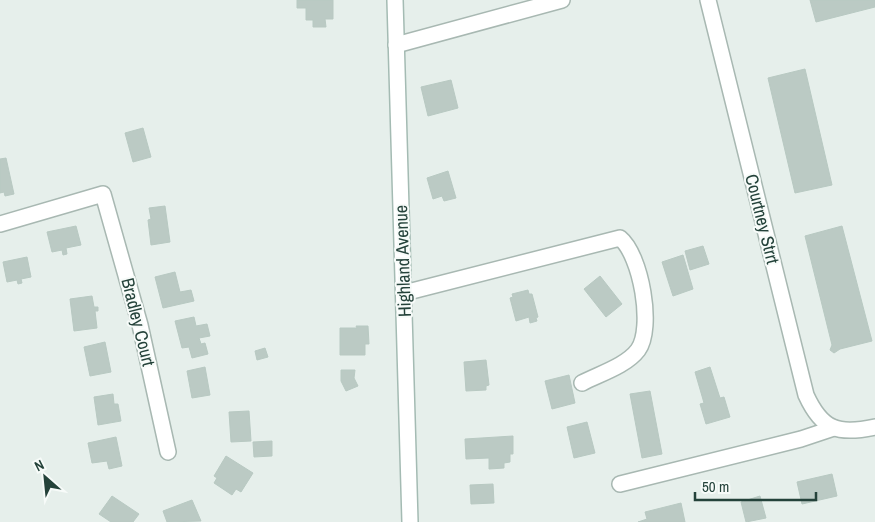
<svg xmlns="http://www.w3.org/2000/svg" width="875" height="522" font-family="'Archivo Narrow',sans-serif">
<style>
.building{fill:#bbcac4;stroke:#b8c9c2}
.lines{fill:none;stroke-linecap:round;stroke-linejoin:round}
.minor-casing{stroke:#a8b8b2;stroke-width:18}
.secondary-casing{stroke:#a4bbb3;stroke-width:18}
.minor{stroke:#fff;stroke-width:15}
.secondary{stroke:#fff;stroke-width:15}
.labels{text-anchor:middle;stroke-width:4;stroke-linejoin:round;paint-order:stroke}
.street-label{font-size:18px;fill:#24423a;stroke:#f7fbf9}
</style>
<rect width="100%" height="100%" fill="#e6efeb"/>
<g class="building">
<path d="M297,0H333V19H325L326,27H313V20H306V8H297Z"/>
<path d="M810,0H875V7L816,22Z"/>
<path d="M805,69L832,185L795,193L768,78Z"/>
<path d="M451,80L458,108L428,116L421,87Z"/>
<path d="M143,128L151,157L133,162L125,133Z"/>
<path d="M6,158L14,194L5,196L4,192L0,193V159Z"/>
<path d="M448,171L456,198L444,201L442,196L433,199L427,178Z"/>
<path d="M165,206L170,242L151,245L148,220L151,219L149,208Z"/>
<path d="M76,226L81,245L66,248L67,254L63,255L62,250L52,252L47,232Z"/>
<path d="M842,226L872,341L840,349L834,353L830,350L832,345L805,236Z"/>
<path d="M703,246L709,264L690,270L685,251Z"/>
<path d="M683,255L693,289L673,296L662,262Z"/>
<path d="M27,257L31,277L21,279L22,283L18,284L17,280L7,282L3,262Z"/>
<path d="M175,272L180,292L191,290L194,301L163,308L155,277Z"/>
<path d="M600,276L622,304L606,317L584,289Z"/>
<path d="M528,290L529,294H532L538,317L536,318L537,321L530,323L529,317L516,321L510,298L513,297L512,294Z"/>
<path d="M92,296L94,307H98V311H95L97,328L74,331L70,299Z"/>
<path d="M194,317L196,326L207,324L210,336L199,338L201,344L205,343L208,354L192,358L189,347L182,348L175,321Z"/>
<path d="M356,326H368L369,344H365V355H340V328H357Z"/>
<path d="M105,342L111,372L90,376L84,347Z"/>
<path d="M265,348L268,357L257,360L255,351Z"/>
<path d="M486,360L489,385L486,386V390L466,391L464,362Z"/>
<path d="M205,367L210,395L192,398L187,371Z"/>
<path d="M710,367L720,398L724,397L730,417L706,424L700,404L704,403L695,372Z"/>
<path d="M341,370H355L354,378L358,386L346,391L341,381Z"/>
<path d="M569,375L575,403L552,409L545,381Z"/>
<path d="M650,391L662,454L642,458L630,394Z"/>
<path d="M113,394L114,404H118L121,421L98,425L94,397Z"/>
<path d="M249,411L251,441L231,442L229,412Z"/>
<path d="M587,422L595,453L574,458L567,427Z"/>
<path d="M513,436V454H510V462L504,463V468L489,469V458L466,459L465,439Z"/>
<path d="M116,437L122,466L109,469L107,461L92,463L88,443Z"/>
<path d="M272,441V456L254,457L253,442Z"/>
<path d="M226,456L253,473L241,492L236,489L232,495L214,483L217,478L214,476Z"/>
<path d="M832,474L837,496L802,504L797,482Z"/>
<path d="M493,484L494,503L471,504L470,485Z"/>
<path d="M112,496L139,514L133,522H111L99,514Z"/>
<path d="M760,496L766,518L746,522L741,502Z"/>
<path d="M192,500L201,521L167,522L163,511Z"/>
<path d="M681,503L685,522H638L647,519L645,512Z"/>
</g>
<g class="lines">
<g class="minor-casing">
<g id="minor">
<path d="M708,0L806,395C822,430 838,435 875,427"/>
<path d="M396,45L562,0"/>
<path d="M0,224L103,194L140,325L168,452"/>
<path d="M404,293L620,238C641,255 654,328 638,350C626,366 599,374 582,383"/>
<path d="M620,484L801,439L834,428"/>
</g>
</g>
<g class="secondary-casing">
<path id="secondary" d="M395,0L410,522"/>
</g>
<use href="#minor" class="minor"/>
<use href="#secondary" class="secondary"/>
</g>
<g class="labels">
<g class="street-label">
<text transform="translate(762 219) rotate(76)" y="6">Courtney Strrt</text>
<text transform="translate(403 261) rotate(-92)" y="6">Highland Avenue</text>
<text transform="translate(138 322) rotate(76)" y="6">Bradley Court</text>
</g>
</g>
<g transform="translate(45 477) rotate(333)" stroke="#f7fbf9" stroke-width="4" paint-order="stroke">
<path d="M0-4L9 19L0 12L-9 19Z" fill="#24423a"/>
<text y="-8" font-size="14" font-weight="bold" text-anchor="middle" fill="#24423a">N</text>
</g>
<path d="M695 492v8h121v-8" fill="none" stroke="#24423a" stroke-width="2.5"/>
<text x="702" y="492" font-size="15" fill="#24423a" stroke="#f7fbf9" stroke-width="4" paint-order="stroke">50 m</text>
</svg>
